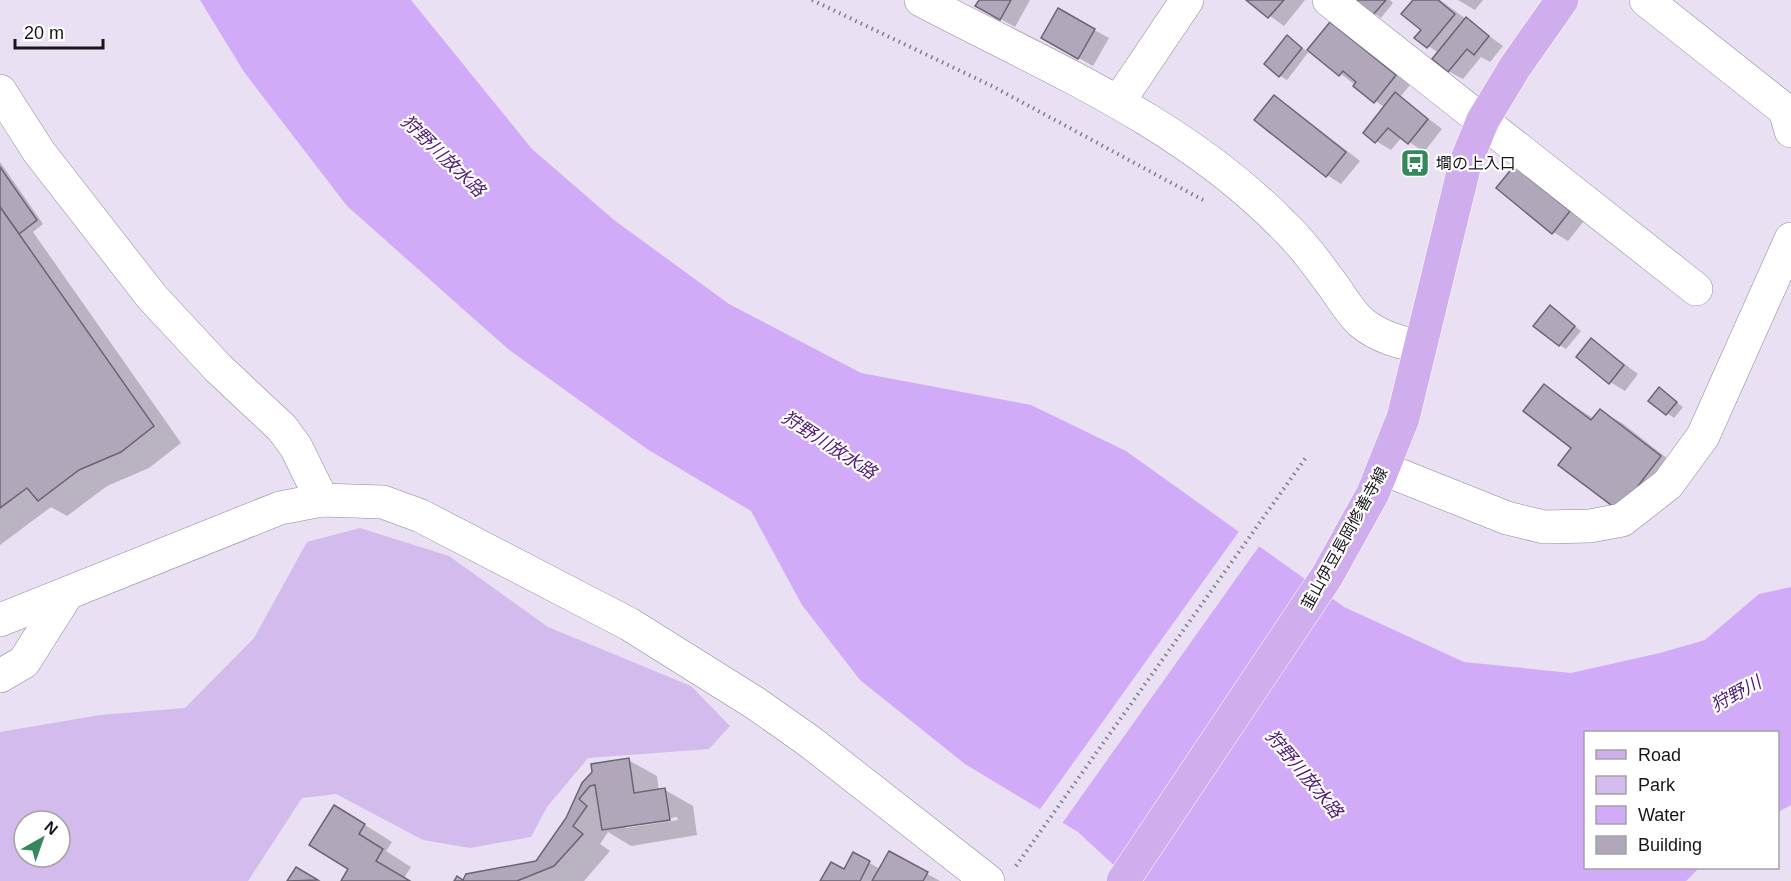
<svg xmlns="http://www.w3.org/2000/svg" width="1791" height="881" font-family="Helvetica,'Noto Sans JP',sans-serif">
<style>
.green{fill:#d3bbed;fill-rule:evenodd}
.water{fill:#d1aaf8}
.pier{fill:#e9e0f3}
.shadow{fill:#0003;fill-rule:evenodd}
.building{fill:#b0a8ba;stroke:#6c6475;stroke-width:1.5}
.lines{fill:none;stroke-linecap:round;stroke-linejoin:round}
.minor-casing{stroke:#8f8798;stroke-width:34}
.major-casing{stroke:#fff;stroke-width:34}
.path{stroke:#827c89;stroke-width:4;stroke-dasharray:1.5 4.5;stroke-linecap:butt}
.minor{stroke:#fff;stroke-width:33}
.major{stroke:#d0aeee;stroke-width:33}
.labels{text-anchor:middle;stroke-width:4.5;stroke-linejoin:round;paint-order:stroke}
.poi-label{font-size:16px;fill:#18151b;stroke:#fff;text-anchor:start}
.street-label{font-size:16px;fill:#18151b;stroke:#fff}
.water-label{font-size:18px;font-style:italic;fill:#4e1a73;stroke:#fff}
</style>
<rect width="100%" height="100%" fill="#e9e0f3"/>
<path class="green" d="M360,528L449,556L548,627L691,686L730,726L709,749L588,758L547,807L531,837L470,848L423,840L336,794L302,798L248,881H0V732L100,715L185,708L254,638L307,542ZM24,821H60V857H24Z"/>
<path class="water" d="M200,0H411L532,149L614,220L729,304L861,373L1031,405L1126,451L1344,607L1464,662L1571,673L1660,653L1705,640L1759,594L1791,587V805L1778,812V732H1586V868H1699L1686,881H1131L1078,832L965,764L860,680L802,605L751,511L647,449L508,349L347,206L244,72Z"/>
<path class="pier" d="M1240,530L1260,545L1061,825L1038,812Z"/>
<g class="shadow">
<path d="M981,0H1030L1015,27L977,6Z"/>
<path d="M1248,0H1305L1284,26Z"/>
<path d="M1357,0H1390L1393,3L1381,18Z"/>
<path d="M1414,0H1440L1503,46L1490,62L1481,57L1463,79L1448,71L1439,53L1416,38L1423,29Z"/>
<path d="M1458,0H1483L1475,10Z"/>
<path d="M1058,10L1109,38L1093,66L1043,38Z"/>
<path d="M1330,24L1345,33L1410,85L1400,97L1442,129L1424,152L1402,137L1391,150L1376,141L1385,108L1310,50L1287,80L1280,76L1287,37L1308,52Z"/>
<path d="M1275,97L1289,106L1360,161L1341,184L1327,175Z"/>
<path d="M0,162L43,224L33,232L181,443L149,468L107,486L67,516L51,507L0,545Z"/>
<path d="M1514,168L1584,221L1568,241L1553,232Z"/>
<path d="M1551,307L1581,331L1566,349L1559,345Z"/>
<path d="M1592,340L1638,374L1625,391L1610,382Z"/>
<path d="M1545,386L1594,419L1600,411L1622,423L1682,470L1642,522L1573,448Z"/>
<path d="M1659,389L1683,407L1674,418L1650,401Z"/>
<path d="M628,760L657,776L659,791L665,790L693,806L697,835L631,846L608,832L600,844L610,851L584,881H464L537,862L567,819L584,783ZM677,817L678,820L626,828V825Z"/>
<path d="M362,823L392,842L386,851L411,867L404,878L408,881H342L350,868L311,845Z"/>
<path d="M889,853L940,881H822L844,872L854,854L880,869Z"/>
</g>
<g class="building">
<path d="M979,0H1011L1000,20L975,6Z"/>
<path d="M1246,0H1284L1268,18Z"/>
<path d="M1354,0H1386L1373,15Z"/>
<path d="M1413,0H1438L1455,14L1427,48L1414,38L1421,30L1401,14Z"/>
<path d="M1058,8L1095,29L1078,59L1041,38Z"/>
<path d="M1466,17L1489,36L1474,55L1467,49L1448,72L1432,59Z"/>
<path d="M1330,22L1396,75L1374,103L1353,86L1356,82L1343,71L1339,76L1307,50Z"/>
<path d="M1287,35L1302,48L1279,77L1264,64Z"/>
<path d="M1395,92L1428,119L1408,144L1388,128L1375,143L1363,133Z"/>
<path d="M1274,95L1346,152L1326,177L1254,120Z"/>
<path d="M1514,166L1570,211L1552,234L1496,188Z"/>
<path d="M0,167L37,220L19,234L0,207Z"/>
<path d="M0,207L154,426L121,452L79,470L38,501L27,488L0,508Z"/>
<path d="M1550,305L1575,326L1559,346L1533,326Z"/>
<path d="M1591,338L1624,365L1609,384L1576,357Z"/>
<path d="M1544,384L1591,420L1600,409L1661,456L1619,511L1558,465L1571,448L1523,411Z"/>
<path d="M1659,387L1677,402L1666,415L1648,401Z"/>
<path d="M629,758L634,793L665,788L670,820L602,830L595,785L590,786L579,799L587,806L573,826L583,834L554,866L517,881H454L457,876L463,880L466,874L536,861L566,818L582,783L592,772L591,764Z"/>
<path d="M334,805L365,824L359,834L383,849L376,861L410,881H341L348,869L309,845Z"/>
<path d="M889,851L928,872L923,881H872Z"/>
<path d="M853,852L870,861L860,881H820L831,862L844,869Z"/>
<path d="M296,867L318,880L287,881Z"/>
</g>
<g class="lines">
<g class="minor-casing">
<g id="minor">
<path d="M921,0C1046,66 1181,121 1282,224C1302,243 1318,265 1334,287C1342,298 1351,314 1362,323C1379,337 1399,342 1420,347"/>
<path d="M1329,0L1696,289"/>
<path d="M1646,0L1785,110L1791,131"/>
<path d="M0,91L39,152L152,297L218,368L282,428L296,447L322,500"/>
<path d="M1119,101L1187,0"/>
<path d="M1384,469L1507,518L1544,527L1590,526L1622,520L1668,484L1703,436L1791,239"/>
<path d="M0,620L280,508L322,500L383,502L421,516L629,624L755,703L809,741L988,881"/>
<path d="M0,676L24,662L67,594"/>
</g>
</g>
<g class="major-casing">
<path id="major" d="M1123,881L1327,576L1373,493L1403,418L1465,164L1483,120L1515,67L1562,0"/>
</g>
<g class="path">
<path d="M812,0L992,86L1203,200"/>
<path d="M1016,866L1307,456"/>
</g>
<use href="#minor" class="minor"/>
<use href="#major" class="major"/>
</g>
<defs>
<g id="bus-square" transform="scale(1.5)"><rect x="-9" y="-9" width="18" height="18" rx="4" fill="#34885b" stroke="#fff"/><path d="M-5-6H5V4H4V6H2V4H-2V6H-4V4H-5ZM-3.5-4V0h7V-4ZM-3.5 1.2v1.5H-2V1.2ZM2 1.2v1.5H3.5V1.2Z" fill="#fff"/></g>
</defs>
<g fill-rule="evenodd">
<use href="#bus-square" x="1415" y="163"/>
</g>
<g class="labels">
<g class="poi-label">
<text x="1436" y="169">墹の上入口</text>
</g>
<g class="street-label">
<text transform="translate(1344 538) rotate(-61)" y="6">韮山伊豆長岡修善寺線</text>
</g>
<g class="water-label">
<text transform="translate(443 156) rotate(44)" y="6">狩野川放水路</text>
<text transform="translate(829 445) rotate(33)" y="6">狩野川放水路</text>
<text transform="translate(1736 694) rotate(-29)" y="6">狩野川</text>
<text transform="translate(1304 774) rotate(50)" y="6">狩野川放水路</text>
</g>
</g>
<rect x="1584" y="731" width="195" height="138" fill="#ffffff" stroke="#a3a1a4" stroke-width="1.5"/>
<rect x="1596" y="750" width="30" height="9" fill="#d0aeee" stroke="#a3a1a4" stroke-width="1.5"/>
<text x="1638" y="761" font-size="18" fill="#18151b">Road</text>
<rect x="1596" y="776" width="30" height="18" fill="#d3bbed" stroke="#a3a1a4" stroke-width="1.5"/>
<text x="1638" y="791" font-size="18" fill="#18151b">Park</text>
<rect x="1596" y="806" width="30" height="18" fill="#d1aaf8" stroke="#a3a1a4" stroke-width="1.5"/>
<text x="1638" y="821" font-size="18" fill="#18151b">Water</text>
<rect x="1596" y="836" width="30" height="18" fill="#b0a8ba" stroke="#a3a1a4" stroke-width="1.5"/>
<text x="1638" y="851" font-size="18" fill="#18151b">Building</text>
<g transform="translate(42 839) rotate(40)"><circle r="28" fill="#ffffff" stroke="#a3a1a4" stroke-width="1.5"/>
<path d="M0-4.5L10 22L0 15L-10 22Z" fill="#34885b"/>
<text y="-9" font-size="16" font-weight="bold" text-anchor="middle" fill="#18151b">N</text>
</g>
<path d="M15 39v9h88v-9" fill="none" stroke="#18151b" stroke-width="3"/>
<text x="24" y="39" font-size="18" fill="#18151b" stroke="#ffffff" stroke-width="4.5" paint-order="stroke">20 m</text>
</svg>
